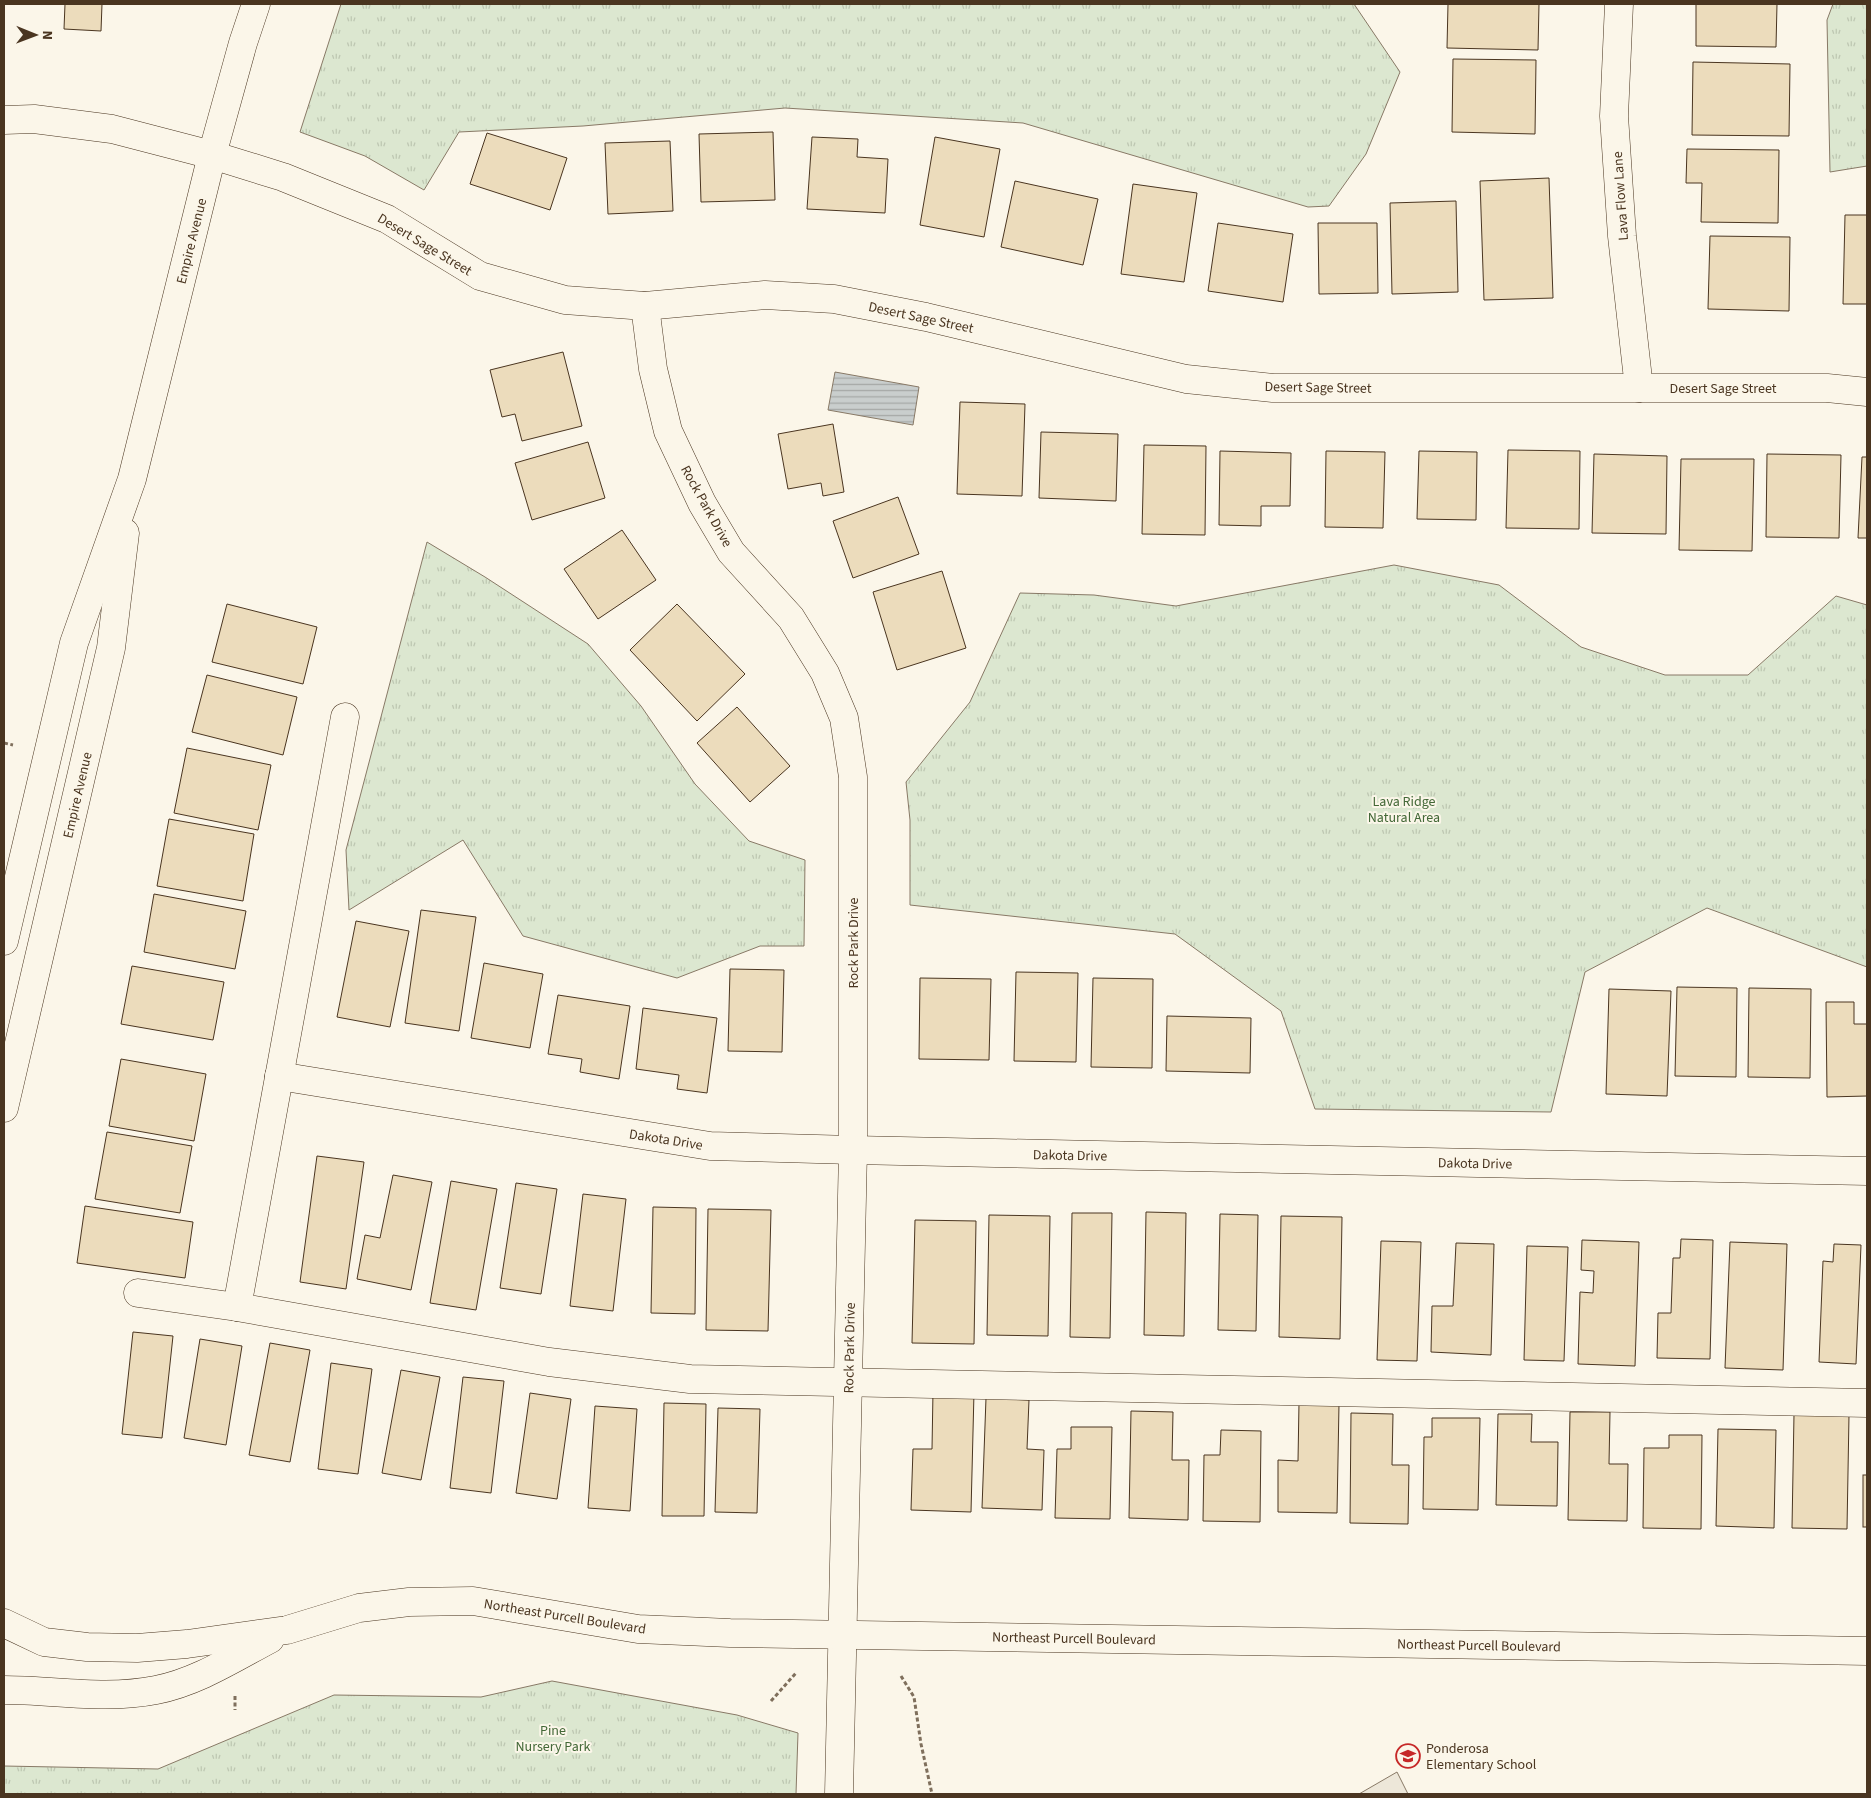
<svg xmlns="http://www.w3.org/2000/svg" width="1871" height="1798" font-family="'Source Sans 3',sans-serif">
<style>
.grass{fill:url(#grass-tufts);stroke:#887966}
.parking{fill:#ede7d9;stroke:#887966}
.water{fill:url(#water-rules);stroke:#887966}
.building{fill:#ecdcbc;stroke:#4a3520}
.lines{fill:none;stroke-linecap:round;stroke-linejoin:round}
.minor-casing{stroke:#4a3520;stroke-width:29}
.highway-casing{stroke:#4a3520;stroke-width:29}
.path{stroke:#7f6f5c;stroke-width:3;stroke-dasharray:4 2.5;stroke-linecap:butt}
.minor{stroke:#fbf6e9;stroke-width:28}
.highway{stroke:#fbf6e9;stroke-width:28}
.labels{text-anchor:middle;stroke-width:4;stroke-linejoin:round;paint-order:stroke}
.street-label{font-size:14px;fill:#4a3520;stroke:#fbf6e9}
.park-label{font-size:14px;fill:#436837;stroke:#fbf6e9}
.poi-label{font-size:14px;fill:#4a3520;stroke:#fbf6e9;text-anchor:start}
</style>
<defs>
<pattern id="grass-tufts" width="24" height="20" patternUnits="userSpaceOnUse" patternTransform="scale(1.25)"><rect width="24" height="20" fill="#dce7d0"/><path d="M3 7l-1-3M5 7V3M7 7l1-3M15 17l-1-3M17 17v-4M19 17l1-3" fill="none" stroke="#bec7b2"/></pattern>
<pattern id="water-rules" width="6" height="5" patternUnits="userSpaceOnUse" patternTransform="scale(1.25)"><rect width="6" height="5" fill="#c9cecd"/><path d="M0 2.5h6" fill="none" stroke="#a5a8a6"/></pattern>
</defs>
<rect width="100%" height="100%" fill="#fbf6e9"/>
<g class="grass">
<path d="M341,4H1354L1400,72L1366,154L1329,206L1308,207L1023,123L785,108L583,126L459,132L424,190L365,156L300,132Z"/>
<path d="M1833,4H1867V166L1830,172L1827,20Z"/>
<path d="M427,542L485,577L588,644L641,706L695,784L749,841L805,860L804,946H760L677,978L523,936L463,840L349,910L346,850Z"/>
<path d="M1394,565L1499,585L1581,647L1665,675H1748L1836,596L1867,605V967L1707,908L1585,972L1551,1112L1315,1109L1281,1011L1175,934L910,905V820L906,782L970,702L1020,593L1094,595L1176,606Z"/>
<path d="M552,1681L737,1715L798,1733L796,1794H4V1766L158,1769L334,1695L481,1697Z"/>
</g>
<path class="parking" d="M1397,1772L1408,1794H1359Z"/>
<path class="water" d="M835,372L919,387L913,425L828,410Z"/>
<g class="building">
<path d="M65,4H102L101,31L64,29Z"/>
<path d="M1448,4H1539L1538,50L1447,48Z"/>
<path d="M1696,4H1777L1776,47L1696,46Z"/>
<path d="M1453,59L1536,60L1535,134L1452,132Z"/>
<path d="M1693,62L1790,64L1789,136L1692,135Z"/>
<path d="M773,132L775,200L701,202L699,134Z"/>
<path d="M487,133L567,158L550,210L470,184Z"/>
<path d="M812,137L858,139L857,157L888,159L885,213L807,209Z"/>
<path d="M935,137L1000,149L984,237L920,225Z"/>
<path d="M670,141L673,211L608,214L605,143Z"/>
<path d="M1687,149L1779,150L1778,223L1701,222L1702,183H1686Z"/>
<path d="M1549,178L1553,298L1484,300L1480,181Z"/>
<path d="M1015,181L1098,199L1083,265L1001,247Z"/>
<path d="M1133,184L1197,193L1184,282L1121,274Z"/>
<path d="M1456,201L1458,292L1392,294L1390,203Z"/>
<path d="M1845,215H1867V304H1843Z"/>
<path d="M1218,223L1293,234L1283,302L1208,291Z"/>
<path d="M1318,223H1377L1378,293L1319,294Z"/>
<path d="M1710,236L1790,237L1789,311L1708,309Z"/>
<path d="M563,352L582,426L522,441L515,414L502,417L490,370Z"/>
<path d="M960,402L1025,404L1022,496L957,494Z"/>
<path d="M833,424L844,492L823,496L821,483L788,489L778,434Z"/>
<path d="M1041,432L1118,434L1116,501L1039,498Z"/>
<path d="M588,442L605,498L532,520L515,463Z"/>
<path d="M1144,445L1206,446L1205,535L1142,534Z"/>
<path d="M1508,450L1580,451L1579,529L1506,528Z"/>
<path d="M1220,451L1291,453L1290,506H1261V526L1219,525Z"/>
<path d="M1326,451L1385,452L1383,528L1325,527Z"/>
<path d="M1419,451L1477,452L1476,520L1417,519Z"/>
<path d="M1594,454L1667,456L1666,534L1592,533Z"/>
<path d="M1767,454L1841,455L1839,538L1766,537Z"/>
<path d="M1862,457H1867V538H1858Z"/>
<path d="M1681,459H1754L1752,551L1679,550Z"/>
<path d="M898,497L919,554L853,578L833,521Z"/>
<path d="M622,530L656,580L598,619L564,569Z"/>
<path d="M942,571L966,648L897,670L873,592Z"/>
<path d="M227,604L317,627L303,684L212,662Z"/>
<path d="M677,604L745,674L697,721L630,650Z"/>
<path d="M207,675L297,697L283,755L192,732Z"/>
<path d="M737,707L790,766L750,802L697,743Z"/>
<path d="M187,748L271,765L258,830L174,813Z"/>
<path d="M169,819L254,834L243,901L157,886Z"/>
<path d="M154,894L246,911L235,969L144,952Z"/>
<path d="M421,910L476,917L459,1031L405,1023Z"/>
<path d="M356,921L409,931L390,1027L337,1017Z"/>
<path d="M484,963L543,974L530,1048L471,1038Z"/>
<path d="M132,966L224,982L213,1040L121,1024Z"/>
<path d="M730,969L784,970L782,1052L728,1051Z"/>
<path d="M1016,972L1078,973L1076,1062L1014,1061Z"/>
<path d="M920,978L991,979L989,1060L919,1059Z"/>
<path d="M1093,978L1153,979L1152,1068L1091,1067Z"/>
<path d="M1677,987L1737,988L1736,1077L1675,1076Z"/>
<path d="M1749,988L1811,989L1810,1078L1748,1077Z"/>
<path d="M1609,989L1671,991L1667,1096L1606,1094Z"/>
<path d="M558,995L630,1006L619,1079L580,1072L582,1059L548,1054Z"/>
<path d="M1826,1002H1854V1024H1867V1096L1827,1097Z"/>
<path d="M643,1008L717,1018L707,1093L677,1089L679,1075L636,1069Z"/>
<path d="M1167,1016L1251,1018L1250,1073L1166,1071Z"/>
<path d="M121,1059L206,1074L194,1141L109,1126Z"/>
<path d="M107,1132L192,1146L180,1213L95,1199Z"/>
<path d="M317,1156L364,1162L346,1289L300,1282Z"/>
<path d="M393,1175L432,1182L411,1290L357,1279L365,1235L380,1238Z"/>
<path d="M451,1181L497,1189L476,1310L430,1303Z"/>
<path d="M516,1183L557,1189L541,1294L500,1288Z"/>
<path d="M583,1194L626,1199L613,1311L570,1306Z"/>
<path d="M85,1206L193,1222L185,1278L77,1263Z"/>
<path d="M653,1207L696,1208L695,1314L651,1313Z"/>
<path d="M708,1209L771,1210L768,1331L706,1330Z"/>
<path d="M1146,1212L1186,1213L1184,1336L1144,1335Z"/>
<path d="M1072,1213H1112L1110,1338L1070,1337Z"/>
<path d="M1220,1214L1258,1215L1256,1331L1218,1330Z"/>
<path d="M989,1215L1050,1216L1048,1336L987,1335Z"/>
<path d="M1281,1216L1342,1217L1340,1339L1279,1337Z"/>
<path d="M915,1220L976,1221L974,1344L912,1343Z"/>
<path d="M1681,1239L1713,1240L1710,1359L1657,1358L1658,1313H1671L1673,1258H1680Z"/>
<path d="M1582,1240L1639,1242L1635,1366L1578,1364L1580,1292L1593,1293L1594,1271L1581,1270Z"/>
<path d="M1381,1241L1421,1242L1417,1361L1377,1360Z"/>
<path d="M1730,1242L1787,1244L1783,1370L1725,1368Z"/>
<path d="M1456,1243L1494,1244L1491,1355L1431,1352L1432,1306H1453Z"/>
<path d="M1834,1244L1861,1245L1856,1364L1819,1362L1823,1261L1833,1262Z"/>
<path d="M1527,1246L1568,1247L1564,1361L1524,1360Z"/>
<path d="M133,1332L173,1336L162,1438L122,1434Z"/>
<path d="M200,1339L242,1346L226,1445L184,1438Z"/>
<path d="M270,1343L310,1350L290,1462L249,1455Z"/>
<path d="M331,1363L372,1369L358,1474L318,1469Z"/>
<path d="M401,1370L440,1377L421,1480L382,1473Z"/>
<path d="M463,1377L504,1381L491,1493L450,1488Z"/>
<path d="M933,1391L974,1392L971,1512L911,1510L913,1449H932Z"/>
<path d="M530,1393L571,1399L557,1499L516,1493Z"/>
<path d="M986,1398L1029,1400L1027,1449L1044,1450L1042,1510L982,1508Z"/>
<path d="M664,1403L706,1404L704,1516H662Z"/>
<path d="M1299,1403L1339,1404L1337,1513L1278,1512V1460L1298,1461Z"/>
<path d="M595,1406L637,1409L630,1511L588,1508Z"/>
<path d="M718,1408L760,1409L757,1513L715,1512Z"/>
<path d="M1131,1411L1173,1412L1172,1460H1189L1188,1520L1129,1518Z"/>
<path d="M1570,1412H1610L1609,1464H1628L1627,1521L1568,1520Z"/>
<path d="M1351,1413L1393,1414L1392,1465H1409L1408,1524L1350,1523Z"/>
<path d="M1498,1414H1532L1531,1442H1558L1557,1506L1496,1505Z"/>
<path d="M1794,1414L1849,1415L1847,1529L1792,1528Z"/>
<path d="M1432,1418H1480L1478,1510L1423,1509L1424,1437H1432Z"/>
<path d="M1071,1427H1112L1110,1519L1055,1518L1057,1449H1071Z"/>
<path d="M1718,1429L1776,1430L1774,1528L1716,1526Z"/>
<path d="M1221,1430L1261,1431L1260,1522L1203,1521L1204,1455H1220Z"/>
<path d="M1669,1435H1702L1701,1529L1643,1528L1644,1448H1669Z"/>
<rect x="1863" y="1475" width="4" height="52"/>
</g>
<g class="lines">
<g class="minor-casing">
<g id="minor">
<path d="M1619,4L1614,116L1622,236L1639,388"/>
<path d="M4,120L34,119L112,129L212,155L283,177L387,219L480,276L565,300L645,306L765,295L834,299L926,317L1186,379L1273,388H1827L1867,392"/>
<path d="M645,306L653,369L668,431L702,503L731,552L791,618L825,673L844,718L853,777V1150L839,1794"/>
<path d="M279,1076L710,1146L853,1150L1867,1171"/>
<path d="M138,1293L237,1307L549,1362L690,1379L1867,1403"/>
<path d="M237,1307L345,717"/>
<path d="M4,1623L44,1642L87,1647L137,1648L187,1644L287,1630L359,1608L409,1602L473,1601L638,1629L730,1633L1867,1651"/>
<path d="M4,1690C54,1690 106,1700 156,1690C197,1682 234,1658 270,1639"/>
</g>
</g>
<g class="highway-casing">
<g id="highway">
<path d="M4,941L74,643L132,479L212,155L243,43L256,4"/>
<path d="M4,1108L111,648L125,533"/>
</g>
</g>
<g class="path">
<path d="M4,743L13,745"/>
<path d="M901,1676L914,1697L921,1744L932,1794"/>
<path d="M235,1696V1710"/>
<path d="M771,1701L796,1673"/>
</g>
<use href="#minor" class="minor"/>
<use href="#highway" class="highway"/>
</g>
<defs>
<g id="school-ring" transform="scale(1.25)"><circle r="9.5" fill="#fbf6e9" stroke="#c62828" stroke-width="1.5"/><path d="M0-5L7-2L0 1L-7-2ZM-4 1L0 2.5L4 1V4Q0 6-4 4Z" fill="#c62828"/></g>
</defs>
<g fill-rule="evenodd">
<use href="#school-ring" x="1408" y="1756"/>
</g>
<g class="labels">
<g class="street-label">
<text transform="translate(1620 196) rotate(-94)" y="5">Lava Flow Lane</text>
<text transform="translate(191 241) rotate(-76)" y="5">Empire Avenue</text>
<text transform="translate(425 244) rotate(31)" y="5">Desert Sage Street</text>
<text transform="translate(921 317) rotate(12)" y="5">Desert Sage Street</text>
<text transform="translate(1318 387) rotate(1)" y="5">Desert Sage Street</text>
<text x="1723" y="393">Desert Sage Street</text>
<text transform="translate(707 506) rotate(61)" y="5">Rock Park Drive</text>
<text transform="translate(77 795) rotate(-77)" y="5">Empire Avenue</text>
<text transform="translate(853 943) rotate(-90)" y="5">Rock Park Drive</text>
<text transform="translate(666 1139) rotate(9)" y="5">Dakota Drive</text>
<text transform="translate(1070 1155) rotate(1)" y="5">Dakota Drive</text>
<text transform="translate(1475 1163) rotate(1)" y="5">Dakota Drive</text>
<text transform="translate(849 1348) rotate(-89)" y="5">Rock Park Drive</text>
<text transform="translate(565 1616) rotate(9)" y="5">Northeast Purcell Boulevard</text>
<text transform="translate(1074 1638) rotate(1)" y="5">Northeast Purcell Boulevard</text>
<text transform="translate(1479 1645) rotate(1)" y="5">Northeast Purcell Boulevard</text>
</g>
<g class="park-label">
<text x="1404" y="806">Lava Ridge<tspan x="1404" dy="16">Natural Area</tspan></text>
<text x="553" y="1735">Pine<tspan x="553" dy="16">Nursery Park</tspan></text>
</g>
<g class="poi-label">
<text x="1426" y="1753">Ponderosa<tspan x="1426" dy="16">Elementary School</tspan></text>
</g>
</g>
<rect width="1871" height="1798" fill="none" stroke="#4a3520" stroke-width="10"/>
<g transform="translate(35 35) rotate(91)" stroke="#fbf6e9" stroke-width="4" paint-order="stroke">
<path d="M0-4L9 19L0 12L-9 19Z" fill="#4a3520"/>
<text y="-8" font-size="14" font-weight="bold" text-anchor="middle" fill="#4a3520">N</text>
</g>
</svg>
